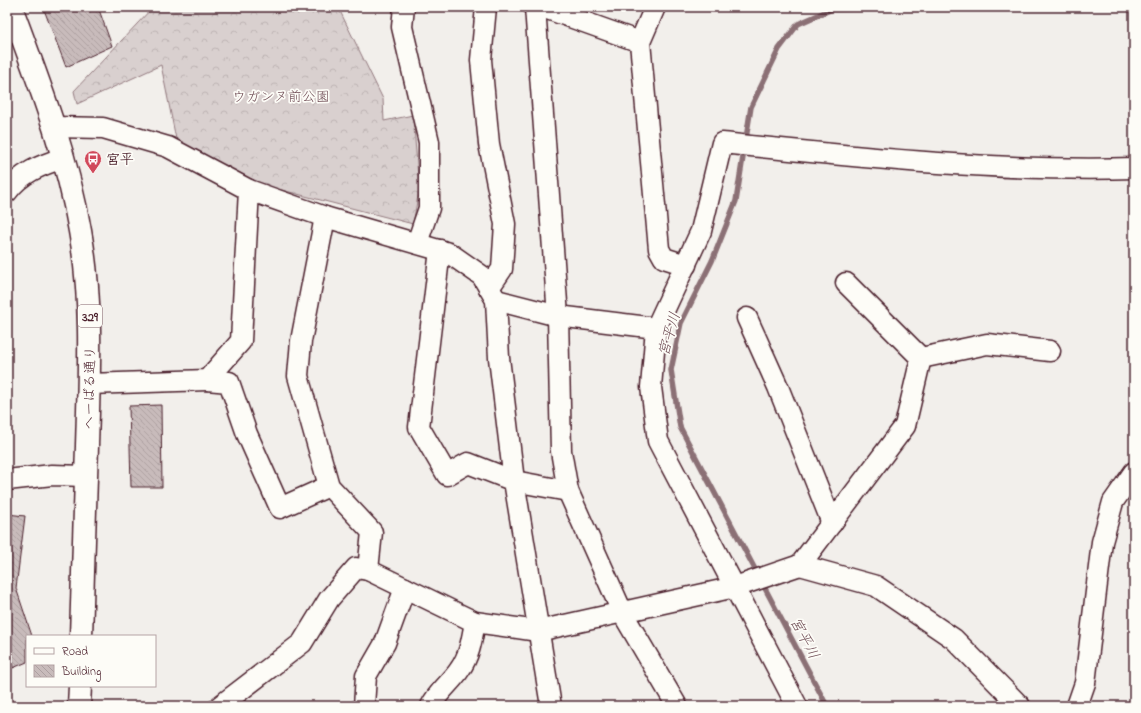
<svg xmlns="http://www.w3.org/2000/svg" width="1141" height="713" font-family="'Indie Flower','Klee One',sans-serif">
<style>
.forest{fill:url(#forest-crowns);stroke:#92787d}
.lines{fill:none;stroke-linecap:round;stroke-linejoin:round}
.stream{stroke:#8b6f75;stroke-width:5.5}
.building{fill:url(#building-back-hatch);stroke:#4a1f2b}
.minor-casing{stroke:#4a1f2b;stroke-width:23}
.highway-casing{stroke:#4a1f2b;stroke-width:25}
.minor{stroke:#fdfcf7;stroke-width:20}
.highway{stroke:#fdfcf7;stroke-width:22}
.labels{text-anchor:middle;stroke-width:3.5;stroke-linejoin:round;paint-order:stroke}
.shield{fill:#fdfcf7;stroke:#806168;stroke-width:1}
.shield-label{font-size:13px;font-weight:bold;fill:#4a1f2b}
.park-label{font-size:14px;fill:#6e4b54;stroke:#fdfcf7}
.poi-label{font-size:14px;font-weight:bold;fill:#4a1f2b;stroke:#fdfcf7;text-anchor:start}
.street-label{font-size:14px;fill:#4a1f2b;stroke:#fdfcf7}
.water-label{font-size:15px;font-style:italic;fill:#704e56;stroke:#fdfcf7}
</style>
<defs>
<pattern id="forest-crowns" width="20" height="18" patternUnits="userSpaceOnUse"><rect width="20" height="18" fill="#d9d0cf"/><path d="M2 6a3 3 0 1 1 6 0M12 15a3 3 0 1 1 6 0" fill="none" stroke="#bcb2b2"/></pattern>
<pattern id="building-back-hatch" width="6" height="6" patternUnits="userSpaceOnUse"><rect width="6" height="6" fill="#c8bbbb"/><path d="M-1 5l2 2M0 0l6 6M5-1l2 2" fill="none" stroke="#ada0a1"/></pattern>
</defs>
<rect width="100%" height="100%" fill="#f2efeb"/>
<filter id="ink" filterUnits="userSpaceOnUse"><feTurbulence type="fractalNoise" baseFrequency=".025" numOctaves="2"/><feDisplacementMap in="SourceGraphic" scale="8" xChannelSelector="R" yChannelSelector="G"/><feConvolveMatrix kernelMatrix="1 2 1 2 8 2 1 2 1" color-interpolation-filters="sRGB"/></filter>
<g filter="url(#ink)">
<path class="forest" d="M153,7H338L383,99L384,121L413,115L419,190L413,224L251,182L176,139L161,65L77,104L74,91Z"/>
<g class="lines">
<path class="stream" d="M827,706L680,427L671,370L681,323L712,261L736,201L751,107L779,49L798,24L832,9L886,7"/>
</g>
<g class="building">
<path d="M43,7H98L112,46L66,67Z"/>
<path d="M161,405L162,487H131L129,406Z"/>
<path d="M7,514L25,516L16,588L32,636H27V662L13,668L7,651Z"/>
</g>
<g class="lines">
<g class="minor-casing">
<g id="minor">
<path d="M404,7L402,27L429,142V208L417,243"/>
<path d="M486,7L481,60L489,144L505,224L502,269L489,288"/>
<path d="M535,7L558,316L561,451L568,491L623,614L677,706"/>
<path d="M542,7L640,42"/>
<path d="M655,7L640,42L659,249L664,258L686,265"/>
<path d="M54,127L103,128L168,147L249,190L325,217L449,253L482,276L496,300L499,358L514,481L551,706"/>
<path d="M7,192C21,173 41,165 63,158"/>
<path d="M325,217L301,341L298,376L329,486L372,532L368,570"/>
<path d="M440,250L419,427L447,475L468,463L514,481L568,491"/>
<path d="M496,300L558,316L656,328L701,231L722,143C858,157 997,172 1134,168"/>
<path d="M747,318L778,387L832,523"/>
<path d="M656,328L651,387L658,441L797,706"/>
<path d="M921,358L987,344L1050,351"/>
<path d="M207,380L229,382L247,434L280,508L329,486"/>
<path d="M89,384L207,380L241,341L249,190"/>
<path d="M7,480L52,475L86,476"/>
<path d="M800,565L905,426L921,358L846,283"/>
<path d="M220,706L302,643L329,599L356,568L368,570L475,622L538,631L735,587L800,565L876,586L954,639L1020,706"/>
<path d="M364,706L366,676L385,643L405,588"/>
<path d="M431,706C438,691 452,682 460,669C470,655 472,638 475,622"/>
<path d="M1077,706L1085,683L1102,542L1113,502L1134,472"/>
</g>
</g>
<g class="highway-casing">
<g id="highway">
<path d="M11,7C38,80 67,154 80,231C93,302 89,374 87,446C85,509 83,573 81,636"/>
<path d="M79,706L80,686"/>
</g>
</g>
<use href="#minor" class="minor"/>
<use href="#highway" class="highway"/>
</g>
</g>
<defs>
<g id="bus-pin" transform="scale(0.9)"><path d="M0 17L-7.5 6A9.5 9.5 0 1 1 7.5 6Z" fill="#d1495b" stroke="#fdfcf7"/><path d="M-5-6H5V4H4V6H2V4H-2V6H-4V4H-5ZM-3.5-4V0h7V-4ZM-3.5 1.2v1.5H-2V1.2ZM2 1.2v1.5H3.5V1.2Z" fill="#fff"/></g>
</defs>
<g fill-rule="evenodd">
<use href="#bus-pin" x="93" y="159"/>
</g>
<g class="labels">
<rect class="shield" x="78" y="305" width="24" height="22" rx="3"/>
<g class="shield-label">
<text x="90" y="321">329</text>
</g>
<g class="park-label">
<text x="281" y="101">ウガンヌ前公園</text>
</g>
<g class="poi-label">
<text x="106" y="164">宮平</text>
</g>
<g class="street-label">
<text transform="translate(89 388) rotate(-89)" y="5">へーばる通り</text>
</g>
<g class="water-label">
<text transform="translate(669 334) rotate(-74)" y="5">宮平川</text>
<text transform="translate(805 638) rotate(62)" y="5">宮平川</text>
</g>
</g>
<rect width="1141" height="713" fill="none" stroke="#fdfcf7" stroke-width="24"/>
<rect x="12" y="12" width="1117" height="689" fill="none" stroke="#4a1f2b" stroke-width="1.5" filter="url(#ink)"/>
<rect x="26" y="635" width="130" height="52" fill="#fdfcf7" stroke="#b5a4a5"/>
<rect x="34" y="648" width="20" height="6" fill="#fdfcf7" stroke="#b5a4a5"/>
<text x="62" y="655" font-size="12" fill="#4a1f2b">Road</text>
<rect x="34" y="665" width="20" height="12" fill="url(#building-back-hatch)" stroke="#b5a4a5"/>
<text x="62" y="675" font-size="12" fill="#4a1f2b">Building</text>
</svg>
